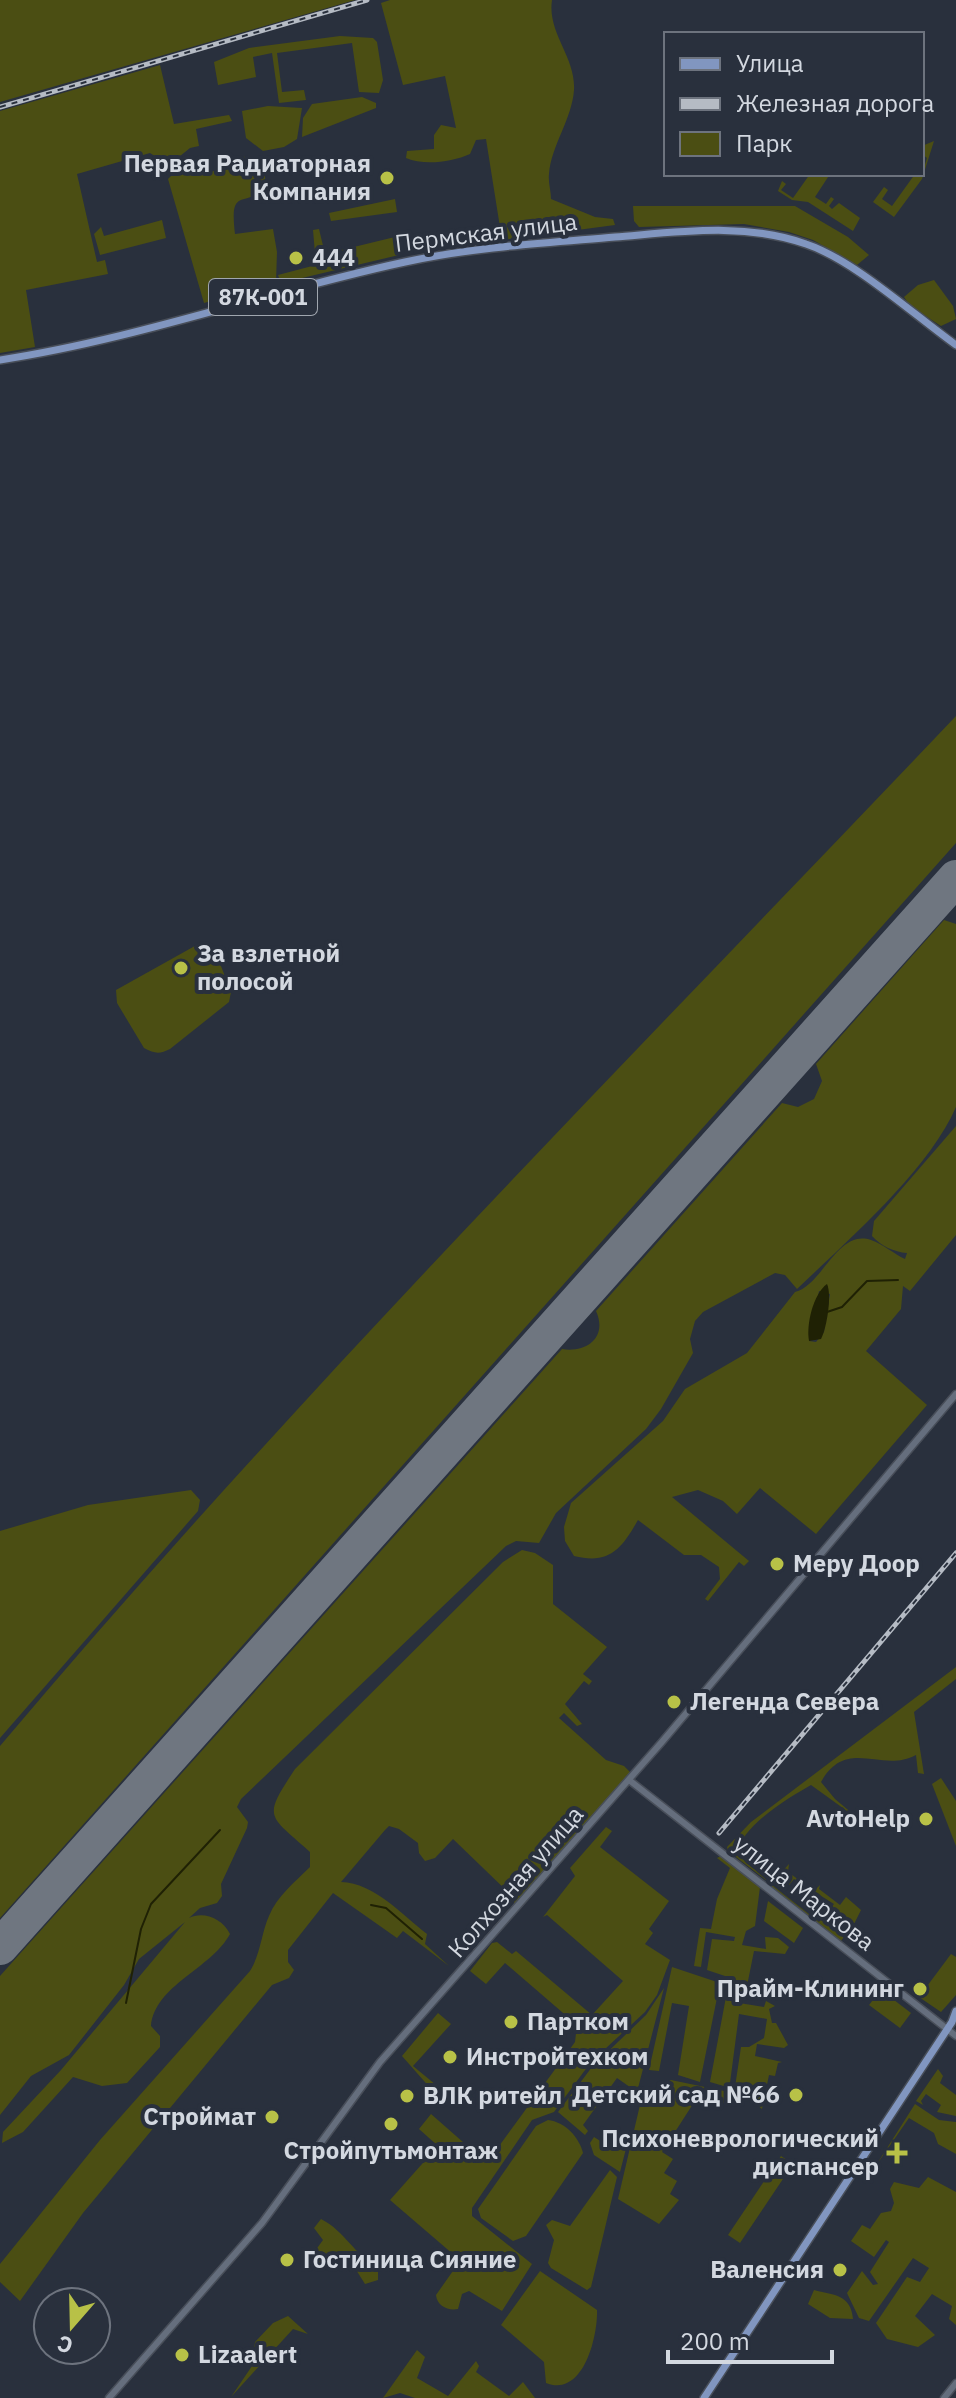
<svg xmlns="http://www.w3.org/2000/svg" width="956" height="2398" font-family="'IBM Plex Sans',sans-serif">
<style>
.green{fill:#4b4e13;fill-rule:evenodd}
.water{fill:#1f2104}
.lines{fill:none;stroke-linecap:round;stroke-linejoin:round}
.stream{stroke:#1f2104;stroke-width:2}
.runway{stroke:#6f7680;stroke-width:36}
.tertiary-casing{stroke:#484e59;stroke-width:9}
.primary-casing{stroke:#484e59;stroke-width:10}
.tertiary{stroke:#656e7d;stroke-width:6}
.primary{stroke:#8196c0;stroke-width:7}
.rail-casing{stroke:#b5bbc4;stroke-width:5}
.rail{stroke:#29303d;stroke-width:2;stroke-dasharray:6;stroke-linecap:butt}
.poi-dot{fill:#b8c147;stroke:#29303d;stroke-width:3}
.labels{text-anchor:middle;stroke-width:8;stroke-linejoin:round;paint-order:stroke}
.shield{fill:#29303d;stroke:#a0a6af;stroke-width:2}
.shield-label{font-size:22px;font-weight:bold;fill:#d3d8e0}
.poi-label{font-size:24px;font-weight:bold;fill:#d3d8e0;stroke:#29303d;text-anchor:start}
.street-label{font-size:24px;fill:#d3d8e0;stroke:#29303d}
</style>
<rect width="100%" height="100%" fill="#29303d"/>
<g class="green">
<path d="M0,0H355L0,102Z"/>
<path d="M390,0H552C547,33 576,57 574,90C572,119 551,146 549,174C548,182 551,191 551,199L595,217L613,219L615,225L502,240L486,139L476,140L470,154C452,162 424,166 406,158L407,151L434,149V135L441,125L456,128L445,76L403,85L381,3Z"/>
<path d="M340,36L373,38L377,42L383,80L379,93L359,92L352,43L277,53L282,92L304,90L306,100L279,103L272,53L253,57L256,77L218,85L214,62L249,48Z"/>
<path d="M160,65L174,124L229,115L232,121L196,129L199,146L190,148L169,165L150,153L77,174L97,262L105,260L108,274L26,290L35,347L0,353V111Z"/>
<path d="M362,97L376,103V108L302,137L303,118L312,104Z"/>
<path d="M268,106L302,108L297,139L284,147L263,151L246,138L242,111Z"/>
<path d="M934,141L922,179L894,217L873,202L884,187L888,190L882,199L892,206L915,174H922L927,158L922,154V146Z"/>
<path d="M254,155L264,167L266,186C245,210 229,184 235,234L273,229L277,252L276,282L204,303L168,179L189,158L195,174L232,168L238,158Z"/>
<path d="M810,174H830L815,197L826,204L831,197L834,199L829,206L832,209L839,203L860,218L853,231L808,202L792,200L778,191L782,181L786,184L781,190L793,198Z"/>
<path d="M395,199L397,212L331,221L329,213Z"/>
<path d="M633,206H795L848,237L869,255L857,265L813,240L789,232L744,224L639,227L634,221Z"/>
<path d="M162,220L166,238L100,255L94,234L101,227L104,236Z"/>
<path d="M319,229L325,254L399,236V255L281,283L278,275L316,265L313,230Z"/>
<path d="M934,280L953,306L956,319L941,326L910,306L904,297L918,285Z"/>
<path d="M956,716V843L0,1918V1746C302,1388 633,1056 956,716Z"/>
<path d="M944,920L956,924V1107C928,1171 848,1240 797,1289L785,1275L775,1273L703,1312L695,1321L690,1339L693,1353L661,1409L646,1429L556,1513L539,1543L516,1541L506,1546L241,1799L237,1807L248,1822L247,1828L221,1884L222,1896L217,1903L200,1908L189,1918C203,1911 222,1918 230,1934C211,1969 155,1985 151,2026L160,2036V2047L127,2083L102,2086L73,2077L23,2132L2,2143L3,2132L61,2070L185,1922L139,1959L124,1985L69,2055L31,2076L0,2115V1976L562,1349C586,1353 608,1338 596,1311L782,1103L798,1107L814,1099L822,1081L816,1064Z"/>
<path d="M202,942L214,948L231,992L229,1002L170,1049C160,1054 155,1054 144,1048L117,1003L116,990Z"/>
<path d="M956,1126V1235L910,1291L903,1286L901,1309L866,1351L927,1405L816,1534L760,1488L737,1514L723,1501L698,1490L672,1497L749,1561L744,1566L739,1562L708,1601L705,1599L720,1579L719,1567L701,1555H684L638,1520C622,1548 610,1565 574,1556L565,1541L564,1527L571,1503L663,1421L685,1389L747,1353L795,1292C823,1285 837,1229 871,1240C883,1244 894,1254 905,1259L907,1253C894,1252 881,1246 872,1236L874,1221ZM819,1291L830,1294L824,1332L816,1342L809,1341Z"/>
<path d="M191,1490L200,1500L198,1511L0,1738V1531L88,1505Z"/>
<path d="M522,1550L535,1553L553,1565V1604L607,1647L583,1674L592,1681L589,1685L584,1681L565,1704L582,1724L577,1726L564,1713L559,1718L606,1760L624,1766L631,1773L515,1905L512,1896L453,1839L435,1858L425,1861L419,1853L418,1843L399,1829L389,1826L385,1830L341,1882C375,1883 402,1915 427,1934L425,1944L449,1966L403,1931L397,1938L333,1893L288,1950V1962L294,1970L289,1978L272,1985L83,2213L20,2301L0,2282V2264L100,2140L250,1971C261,1953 261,1934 269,1916C277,1896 295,1882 310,1867V1852C268,1814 262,1819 295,1769L503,1562Z"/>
<path d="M956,1667V1679L914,1712L924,1774L918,1773L916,1755C881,1774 847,1736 821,1782L835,1799L865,1824L811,1785C790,1797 737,1828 738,1855L770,1883L728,1851L727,1847L751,1822Z"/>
<path d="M941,1778L956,1801V1846L932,1784Z"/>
<path d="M606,1827L612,1831L600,1847L669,1901L649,1929L653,1933L645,1944L670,1960L657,1995L645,2012L591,2062L554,2112L532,2120L472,2208V2216L532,2264L502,2311L469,2291L462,2294L458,2309C448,2311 437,2306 436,2295L455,2268H467L472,2255L461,2261L390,2200L438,2146L419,2129L431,2114L472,2150L480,2142L494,2153L575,2042L577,2025L505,1963L486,1984L470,1971L492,1943L497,1942L512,1954L516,1951L592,2015L623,1981L547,1915L543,1917L575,1876L570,1868Z"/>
<path d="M721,1856L760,1887L755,1926L746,1931L742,1945L766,1949L765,1937L778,1938L789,1947L785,1954L754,1951L746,1991L729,1989L725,1976L707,1970L712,1939L734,1941L735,1937L706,1932L701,1967L694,1966L700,1928L711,1929L717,1899L730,1868L717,1858Z"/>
<path d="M789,1864L788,1872L814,1891L820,1885L819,1889L840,1905L846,1897L861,1910L854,1924L835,1912L833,1914L850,1928L841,1941L772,1887V1885L819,1922L834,1904L794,1879L789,1885L780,1874Z"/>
<path d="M768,1901L803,1928L794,1943L764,1921Z"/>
<path d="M951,1954L956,1957V1995L941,2012L919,1997Z"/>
<path d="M672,1967L720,1983L700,2082L678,2075L689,2006L672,2003L659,2071L649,2070Z"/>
<path d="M664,1988L637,2092L617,2078L583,2125L588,2131L585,2135L558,2112L592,2067L646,2015Z"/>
<path d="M881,1990L911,2013L900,2028L869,2005Z"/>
<path d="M726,1997H733V2002L764,2007L766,2001L775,2006L769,2009L772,2023H776L788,2045L784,2048L757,2044L755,2056L782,2062L778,2063L775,2076L769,2075L762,2109L735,2087L741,2047H749L764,2038L767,2019L739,2014L730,2083L727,2087L710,2082Z"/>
<path d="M438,2013L451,2024L413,2066L436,2085L432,2090L402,2056Z"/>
<path d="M938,2069L943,2076L940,2083L956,2095V2116L937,2112L941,2105L926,2094L921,2101L923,2105L916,2101Z"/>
<path d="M671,2080L729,2092L737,2098L730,2107L702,2090L662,2152L673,2159L664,2173L677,2181L670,2194L679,2200L659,2224L618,2199L643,2092Z"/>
<path d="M915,2104L939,2120L956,2122V2154L938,2144L934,2133L909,2118L875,2167Z"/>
<path d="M548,2120C565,2122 579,2137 583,2153L526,2236L513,2241L481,2218L478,2209L536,2126Z"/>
<path d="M611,2135L623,2145L625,2140L628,2141L620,2172L594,2155L590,2143L594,2137L605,2144Z"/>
<path d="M781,2156L793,2164L740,2243L728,2235Z"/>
<path d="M610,2170L617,2177L591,2287L587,2290L551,2268L548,2263L554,2240L546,2225L552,2220L570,2226Z"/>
<path d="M928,2177L956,2192V2325L949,2319L952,2306L932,2294L915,2316L935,2335L918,2347L887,2339L876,2323L907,2277L920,2282L929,2268L913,2258L869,2321L859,2318L847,2293L862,2271L873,2285L878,2284L870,2272L889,2242L886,2240L874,2257L851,2241L862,2225L870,2229L881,2213L891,2211L894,2203L890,2189L894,2182L919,2188Z"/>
<path d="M321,2219C345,2231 354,2255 378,2267V2280L365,2284L353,2265L339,2255L329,2258L317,2270L307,2262L323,2240L314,2228Z"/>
<path d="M540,2271L597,2310C598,2335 584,2398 546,2383L544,2362L501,2325Z"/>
<path d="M814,2290C833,2295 851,2294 853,2319L830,2318L808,2304Z"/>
<path d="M288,2316L308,2334L293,2329L231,2397L252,2366L255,2342L273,2323Z"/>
<path d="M417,2350L425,2357L417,2378L448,2396L476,2361L479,2366L476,2372L509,2396L523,2382L535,2398H415L400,2393L383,2398Z"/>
</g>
<path class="water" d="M827,1284C832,1295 827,1327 821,1339L809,1341C806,1325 813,1294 827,1284Z"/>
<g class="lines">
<g class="stream">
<path d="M827,1312L842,1307L867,1281L898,1280"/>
<path d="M371,1905L386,1908L422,1939"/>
<path d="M126,2003L141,1929L151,1904L220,1830"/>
</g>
<path class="runway" d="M0,1947L956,878"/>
<g class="tertiary-casing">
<g id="tertiary">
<path d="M629,1780L956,2036"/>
<path d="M109,2398L262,2223L380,2062L661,1743L956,1394"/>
<path d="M944,2398L956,2383"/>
</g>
</g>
<g class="primary-casing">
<g id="primary">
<path d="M0,360C138,339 269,291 405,262C474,247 545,243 615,237C678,232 745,222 806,244C854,260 914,315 956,345"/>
<path d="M704,2398L952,2022L956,2011"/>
</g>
</g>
<use href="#tertiary" class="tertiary"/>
<use href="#primary" class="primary"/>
<g class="rail-casing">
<g id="rail">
<path d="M0,107L367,0"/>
<path d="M719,1833L956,1553"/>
</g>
</g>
<use href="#rail" class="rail"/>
</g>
<g class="poi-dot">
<circle cx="387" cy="178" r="8"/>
<circle cx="296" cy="258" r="8"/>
<circle cx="181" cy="968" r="8"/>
<circle cx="777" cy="1564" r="8"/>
<circle cx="674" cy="1702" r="8"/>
<circle cx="926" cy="1819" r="8"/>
<circle cx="920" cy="1989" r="8"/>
<circle cx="511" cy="2022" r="8"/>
<circle cx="450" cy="2057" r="8"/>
<circle cx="796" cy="2095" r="8"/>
<circle cx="407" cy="2096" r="8"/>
<circle cx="272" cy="2117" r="8"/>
<circle cx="391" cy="2124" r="8"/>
<path d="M893 2141h8v8h8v8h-8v8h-8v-8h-8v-8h8z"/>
<circle cx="287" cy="2260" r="8"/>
<circle cx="840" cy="2270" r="8"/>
<circle cx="182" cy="2355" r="8"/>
</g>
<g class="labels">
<rect class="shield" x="209" y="279" width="108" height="36" rx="6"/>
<g class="shield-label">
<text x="263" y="305">87К-001</text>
</g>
<g class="poi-label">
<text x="371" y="172" text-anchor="end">Первая Радиаторная<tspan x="371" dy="28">Компания</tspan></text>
<text x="312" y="266">444</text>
<text x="197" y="962">За взлетной<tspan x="197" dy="28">полосой</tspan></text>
<text x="793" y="1572">Меру Доор</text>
<text x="690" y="1710">Легенда Севера</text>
<text x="910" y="1827" text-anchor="end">AvtoHelp</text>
<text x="904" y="1997" text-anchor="end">Прайм-Клининг</text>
<text x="527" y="2030">Партком</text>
<text x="466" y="2065">Инстройтехком</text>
<text x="780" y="2103" text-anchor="end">Детский сад №66</text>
<text x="423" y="2104">ВЛК ритейл</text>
<text x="256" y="2125" text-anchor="end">Строймат</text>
<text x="879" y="2147" text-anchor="end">Психоневрологический<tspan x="879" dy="28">диспансер</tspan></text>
<text x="391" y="2159" text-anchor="middle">Стройпутьмонтаж</text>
<text x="303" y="2268">Гостиница Сияние</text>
<text x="824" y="2278" text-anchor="end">Валенсия</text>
<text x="198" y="2363">Lizaalert</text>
</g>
<g class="street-label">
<text transform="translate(486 233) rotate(-7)" y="8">Пермская улица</text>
<text transform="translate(516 1882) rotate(-49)" y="8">Колхозная улица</text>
<text transform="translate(804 1893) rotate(38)" y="8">улица Маркова</text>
</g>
</g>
<rect x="664" y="32" width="260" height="144" fill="#29303d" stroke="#6d737e" stroke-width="2"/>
<rect x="680" y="58" width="40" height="12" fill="#8196c0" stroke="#6d737e" stroke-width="2"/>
<text x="736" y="72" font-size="24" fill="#d3d8e0">Улица</text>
<rect x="680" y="98" width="40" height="12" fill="#b5bbc4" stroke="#6d737e" stroke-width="2"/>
<text x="736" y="112" font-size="24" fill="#d3d8e0">Железная дорога</text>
<rect x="680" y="132" width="40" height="24" fill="#4b4e13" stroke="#6d737e" stroke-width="2"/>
<text x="736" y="152" font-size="24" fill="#d3d8e0">Парк</text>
<g transform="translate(72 2326) rotate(200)"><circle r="38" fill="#29303d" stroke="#6d737e" stroke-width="2"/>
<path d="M0-6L14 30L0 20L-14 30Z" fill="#b8c147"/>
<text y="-12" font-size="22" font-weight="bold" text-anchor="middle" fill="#d3d8e0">С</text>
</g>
<path d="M668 2350v12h164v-12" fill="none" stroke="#d3d8e0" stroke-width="4"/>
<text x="680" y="2350" font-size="24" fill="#d3d8e0" stroke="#29303d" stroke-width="6" paint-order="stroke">200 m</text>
</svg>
